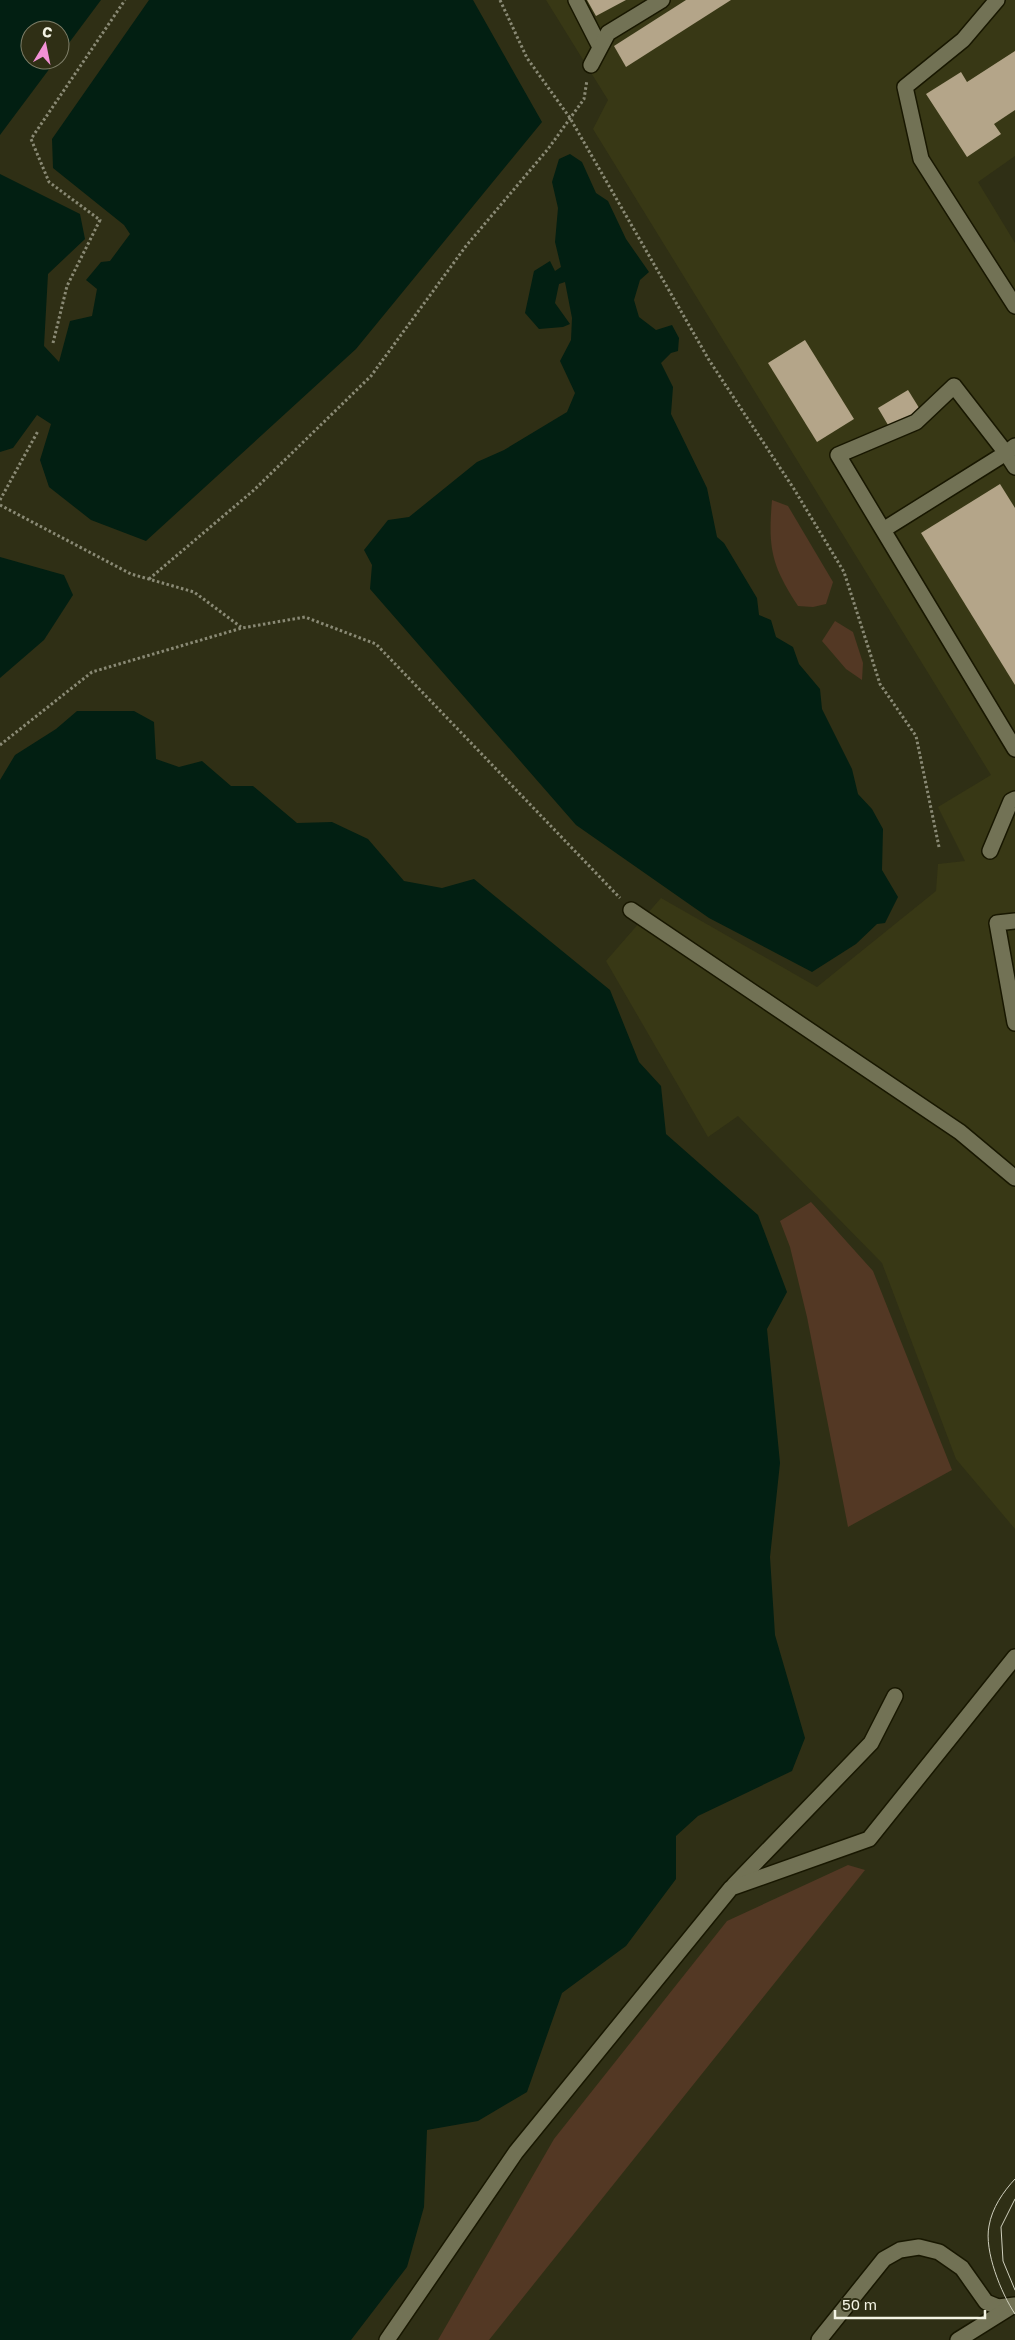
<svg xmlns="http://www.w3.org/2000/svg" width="1015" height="2340" font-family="'Golos Text',sans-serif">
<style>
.built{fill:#383815}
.green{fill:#533824}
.water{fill:#021f12}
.building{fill:#b4a589}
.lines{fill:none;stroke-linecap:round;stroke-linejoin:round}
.minor-casing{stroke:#181700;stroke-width:18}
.path{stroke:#8a8a75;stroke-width:3;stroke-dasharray:2.5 2.5;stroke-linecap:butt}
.minor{stroke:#727255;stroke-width:15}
.tram{stroke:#d0d0be;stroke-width:1}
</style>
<rect width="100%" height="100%" fill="#2f2f15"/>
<path class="built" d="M546,0H1015V156L978,182L1015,243V1529L956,1459L882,1263L738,1116L708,1137L606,961L661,898L817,987L936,891L938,864L965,861L938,807L991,775L593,129L608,100Z"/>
<g class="green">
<path d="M772,500L788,506L833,582L826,604L813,607L798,606C771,565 768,548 772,500Z"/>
<path d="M835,621L853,632L863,663L862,680L846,669L822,641Z"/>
<path d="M811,1202L873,1271L952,1470L848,1527L807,1317L790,1247L780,1221Z"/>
<path d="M848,1865L865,1870L489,2340H438L554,2139L727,1921Z"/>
</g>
<g class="water">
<path d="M0,0H101L60,55V30H30V60H56L0,135Z"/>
<path d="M149,0H473L542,122L356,349L146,541L91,520L49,487L40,460L51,424L37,415L13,448L0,452V174L80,214L85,239L48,274L44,346L59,362L70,321L92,316L97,289L86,280L101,262L110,261L130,234L124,225L53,168L52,139Z"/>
<path d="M570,154L582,162L596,193L608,201L626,239L649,272L640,280L634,300L639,317L656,330L672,325L679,338L678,351L671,353L661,363L673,387L671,414L707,488L717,537L724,543L757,598L759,615L771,620L776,637L793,647L799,664L820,689L822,709L852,769L858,794L872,809L883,829L882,870L898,897L885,923L877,924L856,944L812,972L709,918L576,825L370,589L372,565L364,550L388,520L409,517L477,462L504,450L567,412L575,393L560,361L571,340L572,318L565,282L559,284L555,303L570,324L563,327L539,329L525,313L534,271L550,261L555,271L561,267L555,242L558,208L552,182L559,159Z"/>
<path d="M0,557L64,575L73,595L44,640L0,678Z"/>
<path d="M77,711H134L154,722L156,759L179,767L202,761L231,786H253L297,823L332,822L368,839L404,881L442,888L474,879L610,990L639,1062L661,1086L666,1134L758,1215L787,1292L767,1329L780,1463L770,1557L775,1635L805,1738L792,1771L698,1816L676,1836V1879L626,1946L562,1993L527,2092L478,2121L427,2130L424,2207L407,2267L351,2340H0V780L15,755L56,729Z"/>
</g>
<g class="building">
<path d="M587,0H626L596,16Z"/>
<path d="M686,0H731L626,67L614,46Z"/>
<path d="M1015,51V110L994,124L1001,134L967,157L926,94L961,72L967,82Z"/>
<path d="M805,340L854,419L817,442L768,363Z"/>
<path d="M908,390L921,411L891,430L878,408Z"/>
<path d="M1000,484L1015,508V685L921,533Z"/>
</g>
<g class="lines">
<g class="minor-casing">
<g id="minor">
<path d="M576,0L600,47"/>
<path d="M997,0L963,40L905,87L921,159L1015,306"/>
<path d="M591,65L608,33L662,0"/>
<path d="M1015,446L1006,453L1015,467"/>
<path d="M883,530L838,455L916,422L954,386L1006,453L883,530L1015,749"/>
<path d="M990,851L1011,801L1015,799"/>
<path d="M631,910L960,1132L1015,1178"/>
<path d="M1015,921L997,923L1015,1023"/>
<path d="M734,1885L871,1743L895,1696"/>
<path d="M387,2340L516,2152L731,1888L869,1839L1015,1657"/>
<path d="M819,2340L884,2259L900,2250L919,2247L939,2252L962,2268L986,2302L998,2307L1015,2305"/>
<path d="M958,2340L1011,2307"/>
</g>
</g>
<g class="path">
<path d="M500,0L527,58L570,118L709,360L794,489L844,572L880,684L916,736L939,847"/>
<path d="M53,343L67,286L100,220L49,182L31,139L125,0"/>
<path d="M0,500L38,431"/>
<path d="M0,505L131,574L194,592L241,627"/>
<path d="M149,579L254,490L371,376L466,246L548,149L584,99L587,80"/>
<path d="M0,745L92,672L242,628L305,617L376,644L620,898"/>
</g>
<use href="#minor" class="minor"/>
<g class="tram">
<path d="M1015,2179C1003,2192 992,2208 989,2226C984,2251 1001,2293 1015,2314"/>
<path d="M1015,2199L1001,2227L1003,2261L1015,2290"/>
</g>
</g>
<g transform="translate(45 45) rotate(10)"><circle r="24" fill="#2f2f15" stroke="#7e7e68"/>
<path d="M0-4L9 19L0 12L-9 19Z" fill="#f291d6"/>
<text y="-8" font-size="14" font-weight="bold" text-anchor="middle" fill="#f4f4e4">С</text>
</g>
<path d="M835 2310v8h150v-8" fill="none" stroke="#f4f4e4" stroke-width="2.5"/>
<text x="842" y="2310" font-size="15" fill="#f4f4e4" stroke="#2f2f15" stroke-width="4" paint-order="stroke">50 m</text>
</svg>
